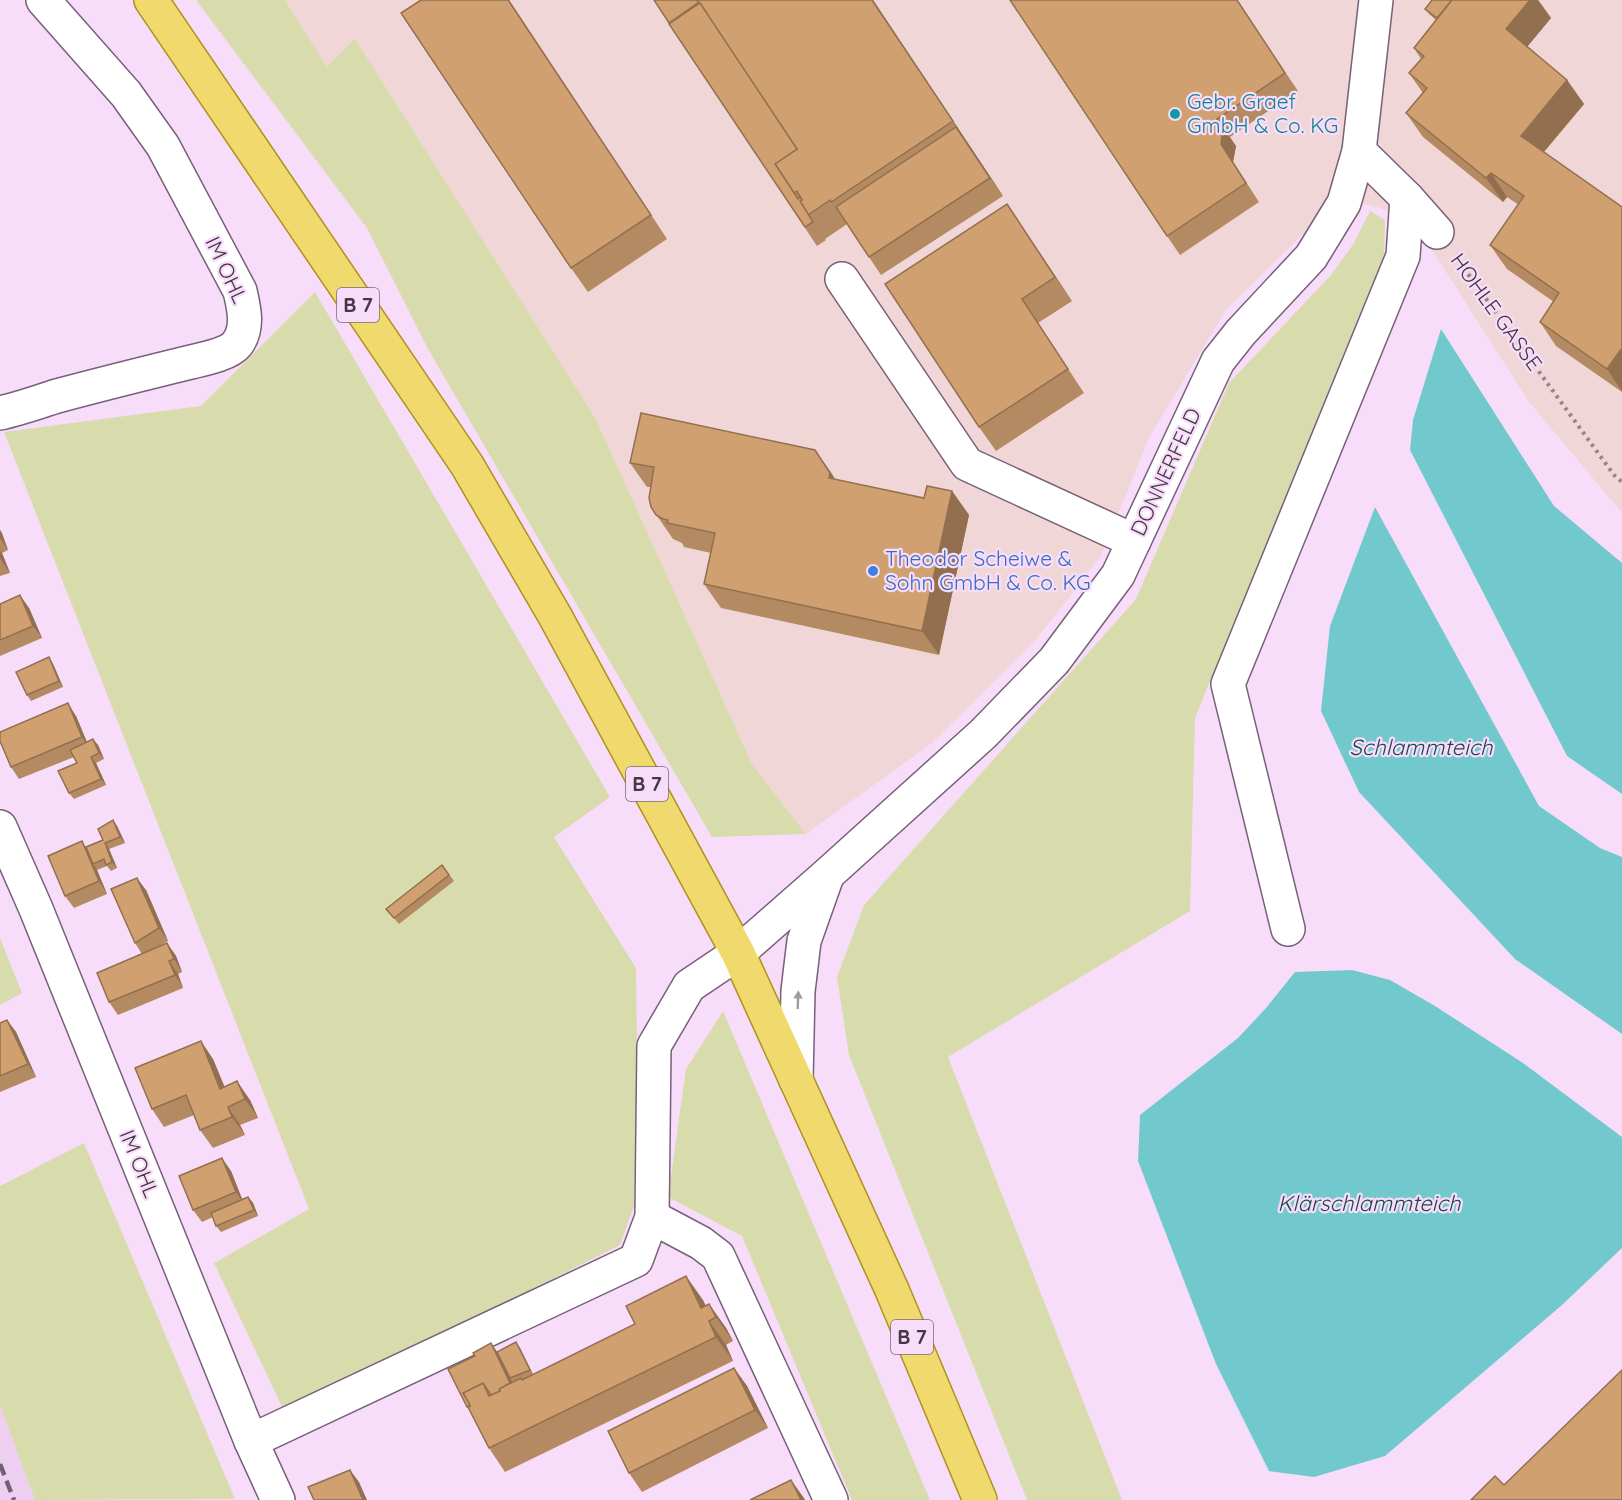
<svg xmlns="http://www.w3.org/2000/svg" width="1622" height="1500" font-family="Quicksand,sans-serif">
<style>
.industrial{fill:#f1d6d7}
.built{fill:#eecef1}
.green{fill:#d8dcad}
.water{fill:#72c9cd}
.lines{fill:none;stroke-linecap:round;stroke-linejoin:round}
.minor-casing{stroke:#776079;stroke-width:36}
.major-casing{stroke:#ae911f;stroke-width:36}
.path{stroke:#958296;stroke-width:4;stroke-dasharray:3 4.5;stroke-linecap:butt}
.minor{stroke:#fff;stroke-width:33}
.major{stroke:#f1da6d;stroke-width:33}
.rail{stroke:#706170;stroke-width:4.5;stroke-dasharray:12 6;stroke-linecap:butt}
.wall{fill:#b38a61}
.shaded-wall{fill:#92704f}
.building{fill:#d0a071;stroke:#92704f;stroke-width:1.5}
.oneway{fill:#a19ca1}
.culture-dot{fill:#0f9aa8;stroke:#f8ddfa;stroke-width:2}
.shop-dot{fill:#3f7fe0;stroke:#f8ddfa;stroke-width:2}
.labels{text-anchor:middle;stroke-width:4.5;stroke-linejoin:round;paint-order:stroke}
.shield{fill:#f8ddfa;stroke:#796a7a;stroke-width:1.5}
.shield-label{font-size:20px;font-weight:bold;fill:#433843}
.culture-label{font-size:21px;fill:#0d838f;stroke:#f8ddfa;text-anchor:start}
.street-label{font-size:21px;fill:#433843;stroke:#f8ddfa}
.shop-label{font-size:21px;fill:#366cbe;stroke:#f8ddfa;text-anchor:start}
.water-label{font-size:22px;font-style:italic;fill:#1e4749;stroke:#f8ddfa}
</style>
<rect width="100%" height="100%" fill="#f8ddfa"/>
<path class="industrial" d="M285,0H1622V513L1529,402L1432,250L1384,209L1336,197L1310,227L1225,311L1150,436L1101,556L1035,641L932,743L806,834L752,764L596,419L355,40L327,67Z"/>
<path class="built" d="M0,1405L35,1500H0Z"/>
<g class="green">
<path d="M196,0H285L327,67L355,39L596,419L752,764L806,834L712,837L428,349L367,228Z"/>
<path d="M1370,211L1385,220L1384,255L1195,718L1190,911L948,1057L1122,1500H1027L849,1055L837,977L864,905L1136,599L1229,383L1331,275L1354,243Z"/>
<path d="M315,292L610,797L554,837L636,968L637,1046L634,1206L620,1245L285,1413L214,1263L309,1209L4,432L201,406Z"/>
<path d="M0,938L22,993L0,1005Z"/>
<path d="M723,1011L930,1500H852L742,1236L668,1197L686,1069Z"/>
<path d="M84,1143L235,1499L35,1500L0,1405V1186Z"/>
</g>
<g class="water">
<path d="M1441,329L1554,506L1622,563V794L1567,756L1410,450L1413,420Z"/>
<path d="M1375,507L1539,806L1600,848L1622,857V1034L1515,959L1359,792L1321,711L1330,626Z"/>
<path d="M1352,970L1390,980L1435,1006L1523,1063L1622,1137V1248L1562,1305L1385,1456L1314,1477L1269,1471L1216,1364L1138,1161L1140,1115L1238,1038L1266,1008L1295,972Z"/>
</g>
<g class="lines">
<g class="minor-casing">
<g id="minor">
<path d="M1359,151L1407,198L1437,232"/>
<path d="M842,279L967,464L1134,541"/>
<path d="M0,413C19,409 38,402 57,396C102,384 146,373 191,362C204,359 229,354 237,344C249,328 244,308 240,291L163,146L126,94L43,0"/>
<path d="M0,827L36,909L251,1441L278,1500"/>
<path d="M1288,929L1228,684L1403,256L1407,198"/>
<path d="M796,1080L798,991L804,941L827,876"/>
<path d="M652,1217L701,1243L718,1256L831,1500"/>
<path d="M251,1441L636,1260L652,1217L654,1046L689,986L738,953L828,874L983,734L1054,661L1118,575L1218,361L1241,332L1311,257L1344,203L1359,151L1376,0"/>
</g>
</g>
<g class="major-casing">
<path id="major" d="M151,0L467,465L555,616L738,953L892,1290L980,1500"/>
</g>
<path class="path" d="M1455,256L1614,475L1622,482"/>
<use href="#minor" class="minor"/>
<use href="#major" class="major"/>
<path class="rail" d="M0,1464L14,1500"/>
</g>
<g class="wall">
<path d="M421,0H509L667,239L588,292L571,268Z"/>
<path d="M654,0H873L1003,196L881,275L847,224L825,239L826,240L817,246Z"/>
<path d="M1237,0L1298,91L1230,137L1236,146L1233,162L1259,202L1180,255L1167,236Z"/>
<path d="M1432,0H1538L1551,18L1527,47L1567,80L1584,104L1544,152L1622,207V392L1556,346L1540,322L1554,302L1507,269L1490,245L1519,205L1507,197L1503,202L1423,137L1406,113L1423,93L1409,73L1421,59L1414,48L1436,20L1430,15L1425,9Z"/>
<path d="M1023,228L1072,301L1038,323L1084,393L996,451L979,427Z"/>
<path d="M630,463L835,479L924,498L952,491L969,515L939,655L721,608L704,584L711,553L684,547L682,543L673,539L651,507V487H647Z"/>
<path d="M0,530L8,550L2,553L10,573L0,576Z"/>
<path d="M0,604L29,608L42,638L0,656Z"/>
<path d="M49,657L53,664L63,687L31,701L27,695Z"/>
<path d="M76,716L87,742L98,745L104,759L96,763L106,785L74,799L69,793L77,763L74,757L19,779L11,767Z"/>
<path d="M113,820L117,826L125,843L109,849L117,868L111,871L107,866L97,870L107,894L74,908L65,896L86,847L103,840Z"/>
<path d="M442,865L454,881L399,924L386,909Z"/>
<path d="M146,890L168,941L156,948L167,943L176,956L182,972L178,974L183,988L118,1015L109,1002L142,954L135,943Z"/>
<path d="M7,1020L16,1032L36,1077L0,1092V1023Z"/>
<path d="M213,1059L224,1087L250,1100L258,1118L240,1125L245,1135L213,1148L200,1130L194,1115L164,1127L152,1109Z"/>
<path d="M231,1171L242,1199L248,1197L253,1203L258,1216L221,1232L216,1226L213,1217L202,1222L193,1210Z"/>
<path d="M703,1300L705,1306L709,1304L726,1328L733,1341L726,1345L733,1361L505,1472L489,1448L471,1412L467,1407L497,1352L516,1342L520,1348L533,1374Z"/>
<path d="M734,1368L747,1386L768,1428L642,1492L629,1473Z"/>
</g>
<g class="shaded-wall">
<path d="M508,0H509L667,239L651,215Z"/>
<path d="M872,0H873L1003,196L990,178Z"/>
<path d="M1530,0H1538L1551,18L1522,53L1506,29Z"/>
<path d="M1567,80L1584,104L1537,160L1521,136Z"/>
<path d="M1217,119L1236,146L1233,162L1259,202L1221,144Z"/>
<path d="M1491,173L1507,197L1503,202L1486,178Z"/>
<path d="M1007,204L1023,228L1072,301L1055,277Z"/>
<path d="M1622,348V391L1607,369Z"/>
<path d="M815,450L832,474L846,497L829,478Z"/>
<path d="M952,491L969,515L939,655L922,631Z"/>
<path d="M0,530L2,533L8,550L0,538Z"/>
<path d="M0,551L2,553L10,573L1,560L0,557Z"/>
<path d="M20,595L29,608L42,638L33,626Z"/>
<path d="M49,657L53,664L63,687L59,681Z"/>
<path d="M68,703L76,716L90,750L82,737Z"/>
<path d="M93,739L98,745L104,759L99,753Z"/>
<path d="M91,757L96,763L106,785L101,779Z"/>
<path d="M113,820L117,826L125,843L120,837Z"/>
<path d="M82,841L90,854L93,864L97,870L107,894L99,881Z"/>
<path d="M105,843L109,849L117,868L112,862Z"/>
<path d="M137,878L146,890L168,941L159,928Z"/>
<path d="M167,943L176,956L182,972L174,959Z"/>
<path d="M169,961L178,974L183,988L175,975Z"/>
<path d="M7,1020L16,1032L36,1077L28,1064Z"/>
<path d="M201,1041L213,1059L233,1107L220,1089Z"/>
<path d="M237,1081L250,1100L258,1118L245,1099Z"/>
<path d="M228,1107L240,1125L245,1135L232,1117Z"/>
<path d="M222,1158L231,1171L244,1204L236,1192Z"/>
<path d="M248,1197L253,1203L258,1216L254,1210Z"/>
<path d="M686,1276L703,1300L712,1319L701,1308Z"/>
<path d="M709,1304L726,1328L733,1341L716,1317Z"/>
<path d="M709,1321L726,1345L733,1361L716,1337Z"/>
<path d="M516,1342L520,1348L534,1377L530,1370Z"/>
<path d="M491,1343L500,1356L510,1378L513,1383L511,1385Z"/>
<path d="M734,1368L747,1386L768,1428L755,1410Z"/>
<path d="M350,1470L359,1482L367,1500H363Z"/>
<path d="M791,1480L804,1498L805,1500H801Z"/>
</g>
<g class="building">
<path d="M421,0H508L651,215L571,268L401,13Z"/>
<path d="M654,0H697L699,2L669,23Z"/>
<path d="M697,0H872L953,121L831,202L830,200L808,215L800,201L802,200L797,191L794,193L775,164L797,149Z"/>
<path d="M1010,0H1237L1285,73L1217,119L1223,128L1221,144L1246,183L1167,236Z"/>
<path d="M1432,0H1452L1437,18L1425,9Z"/>
<path d="M1452,0H1530L1506,29L1567,80L1521,136L1622,207V348L1607,369L1540,322L1559,293L1490,245L1524,196L1491,173L1486,178L1406,113L1427,88L1409,73L1424,56L1414,48Z"/>
<path d="M700,3L797,149L775,164L798,199L800,197L802,200L800,201L813,222L805,227L669,24Z"/>
<path d="M956,127L990,178L869,257L836,207Z"/>
<path d="M1007,204L1055,277L1022,299L1068,369L979,427L885,284Z"/>
<path d="M641,413L815,450L830,473L829,478L924,498L927,486L952,491L922,631L704,584L715,533L667,523L668,520L663,519L656,515L651,507L649,498L654,467L630,463Z"/>
<path d="M20,595L33,626L0,640V604Z"/>
<path d="M49,657L59,681L27,695L16,672Z"/>
<path d="M68,703L82,737L11,767L0,741V732Z"/>
<path d="M93,739L99,753L91,757L101,779L69,793L58,771L77,763L70,750Z"/>
<path d="M113,820L120,837L105,843L112,862L106,865L104,859L93,864L86,847L103,840L98,829Z"/>
<path d="M82,841L99,881L65,896L48,856Z"/>
<path d="M442,865L449,875L394,918L386,909Z"/>
<path d="M137,878L159,928L135,943L111,889Z"/>
<path d="M167,943L174,959L169,961L175,975L109,1002L97,973Z"/>
<path d="M7,1020L28,1064L0,1076V1023Z"/>
<path d="M201,1041L220,1089L237,1081L245,1099L228,1107L232,1117L200,1130L186,1095L152,1109L135,1068Z"/>
<path d="M222,1158L236,1192L193,1210L179,1176Z"/>
<path d="M248,1197L254,1210L216,1226L211,1213Z"/>
<path d="M686,1276L701,1308L709,1304L716,1317L709,1321L716,1337L489,1448L468,1407L470,1406L463,1393L483,1383L489,1396L500,1391L499,1389L521,1378L522,1380L635,1324L626,1306Z"/>
<path d="M516,1342L530,1370L510,1378L497,1352Z"/>
<path d="M491,1343L510,1383L499,1389L500,1391L491,1395L483,1383L463,1393L470,1405L467,1407L448,1369L475,1356L473,1353Z"/>
<path d="M734,1368L755,1410L629,1473L608,1431Z"/>
<path d="M1622,1370V1500H1471L1495,1476L1504,1485Z"/>
<path d="M350,1470L363,1500H314L308,1487Z"/>
<path d="M791,1480L801,1500H750Z"/>
</g>
<defs><path id="oneway-solid" d="M-6-.8H1V-3.2L6.5 0L1 3.2V.8H-6Z" transform="scale(1.5)"/></defs>
<use class="oneway" href="#oneway-solid" transform="translate(798 1000) rotate(-88)"/>
<circle class="culture-dot" cx="1175" cy="114" r="6"/>
<circle class="shop-dot" cx="873" cy="571" r="6"/>
<g class="labels">
<g class="shield">
<rect x="337" y="288" width="42" height="34" rx="4.5"/>
<rect x="626" y="767" width="42" height="34" rx="4.5"/>
<rect x="891" y="1320" width="42" height="34" rx="4.5"/>
</g>
<g class="shield-label">
<text x="358" y="312">B 7</text>
<text x="647" y="791">B 7</text>
<text x="912" y="1344">B 7</text>
</g>
<g class="culture-label">
<text x="1187" y="109">Gebr. Graef<tspan x="1187" dy="24">GmbH &amp; Co. KG</tspan></text>
</g>
<g class="street-label">
<text transform="translate(226 270) rotate(65)" y="7">IM OHL</text>
<text transform="translate(1496 312) rotate(54)" y="7">HOHLE GASSE</text>
<text transform="translate(1166 472) rotate(-65)" y="7">DONNERFELD</text>
<text transform="translate(139 1164) rotate(68)" y="7">IM OHL</text>
</g>
<g class="shop-label">
<text x="885" y="566">Theodor Scheiwe &amp;<tspan x="885" dy="24">Sohn GmbH &amp; Co. KG</tspan></text>
</g>
<g class="water-label">
<text x="1421" y="755">Schlammteich</text>
<text x="1369" y="1211">Klärschlammteich</text>
</g>
</g>
</svg>
